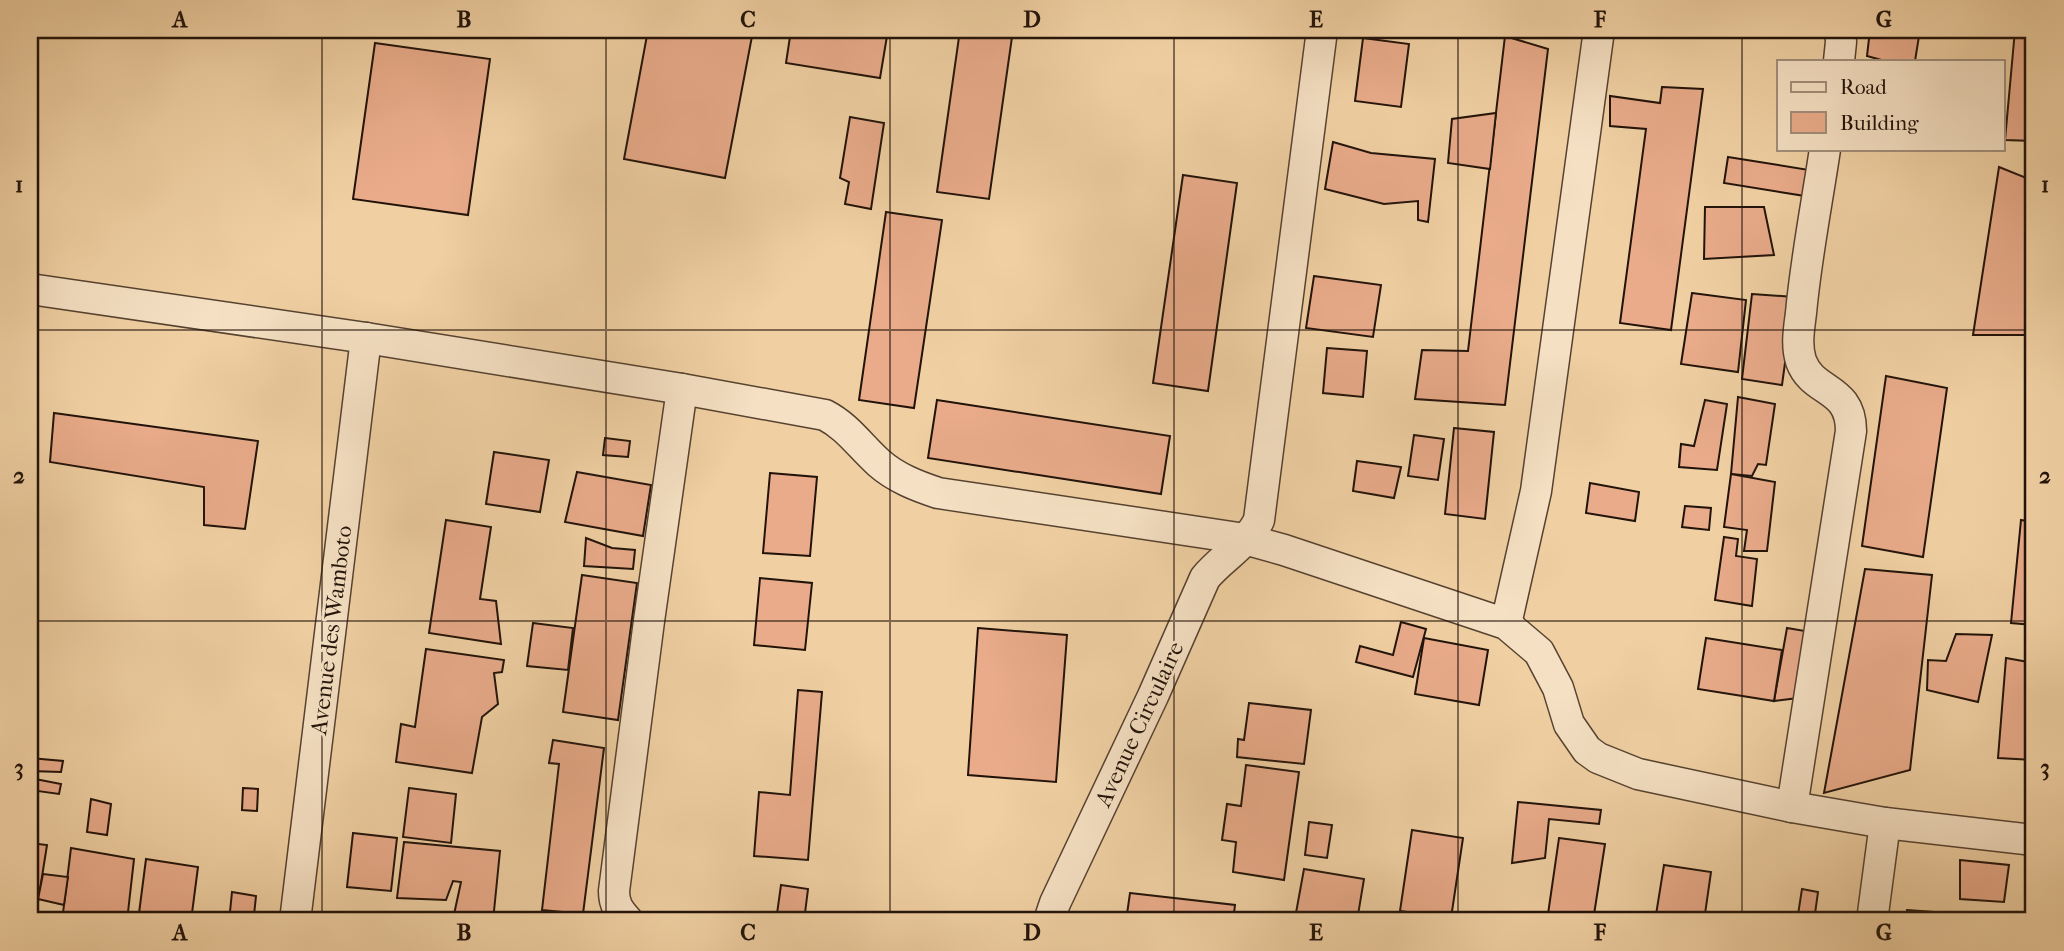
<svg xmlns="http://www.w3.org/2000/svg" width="2064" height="951" font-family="'IM FELL French Canon',serif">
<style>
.building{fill:#e9ab8a;stroke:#22130a;stroke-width:2}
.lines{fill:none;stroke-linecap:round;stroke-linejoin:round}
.minor-casing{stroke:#564230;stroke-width:33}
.minor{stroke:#f5e0c3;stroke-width:30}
.grid{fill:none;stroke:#22130a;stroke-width:2;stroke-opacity:0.55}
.labels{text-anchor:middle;stroke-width:6;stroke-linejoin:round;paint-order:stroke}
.street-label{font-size:23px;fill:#22130a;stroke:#f5e0c3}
.neatline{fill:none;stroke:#22130a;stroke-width:2.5}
.grid-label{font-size:23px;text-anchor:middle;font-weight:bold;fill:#22130a}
</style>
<rect width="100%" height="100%" fill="#f0d0a3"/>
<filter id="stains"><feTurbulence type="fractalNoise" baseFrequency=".00286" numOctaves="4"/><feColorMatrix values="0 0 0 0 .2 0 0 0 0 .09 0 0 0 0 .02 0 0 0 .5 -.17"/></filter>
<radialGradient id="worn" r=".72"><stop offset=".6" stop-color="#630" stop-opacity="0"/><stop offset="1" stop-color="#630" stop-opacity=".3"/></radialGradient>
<g class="building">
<path d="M648,30L753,31L725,178L624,159Z"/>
<path d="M791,30H888L880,78L786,63Z"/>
<path d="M960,30H1013L989,199L937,192Z"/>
<path d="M1870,30H1920L1915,61H1885L1867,56Z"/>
<path d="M2015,30H2034V141L2005,140Z"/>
<path d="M1505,36L1548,49L1505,405L1415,399L1422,350L1468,351Z"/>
<path d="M1363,38L1409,44L1401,107L1355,101Z"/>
<path d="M375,43L490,59L468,215L353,199Z"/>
<path d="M1662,87L1703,89L1671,330L1620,323L1646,129L1610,126V96L1660,103Z"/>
<path d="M1496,113L1490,169L1448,163L1452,119Z"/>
<path d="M850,117L884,123L871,209L845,204L849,182L840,178Z"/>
<path d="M1333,142L1371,153L1435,159L1428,222L1418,220V201L1384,204L1325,189Z"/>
<path d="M1728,157L1809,170L1805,196L1724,183Z"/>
<path d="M1999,167L2034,181V284L2027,335H1973Z"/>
<path d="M1183,175L1237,183L1208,391L1153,383Z"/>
<path d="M1705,207H1764L1774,255L1704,259Z"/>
<path d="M886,212L942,220L914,408L859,400Z"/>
<path d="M1314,276L1381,285L1373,337L1306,328Z"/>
<path d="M1692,293L1746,300L1738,372L1681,364Z"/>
<path d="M1752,294L1794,297L1782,385L1742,379Z"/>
<path d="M1327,348L1367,351L1363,397L1323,393Z"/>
<path d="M1886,376L1947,388L1923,557L1862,546Z"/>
<path d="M1738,397L1775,404L1766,465L1758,464L1752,476L1731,474Z"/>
<path d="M937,400L1170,436L1161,494L928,458Z"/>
<path d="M1705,400L1727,404L1717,470L1679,467L1681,444L1694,446Z"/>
<path d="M54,413L258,441L245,529L204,525V487L50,462Z"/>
<path d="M1454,428L1494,432L1485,519L1445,514Z"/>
<path d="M1414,435L1444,439L1438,480L1408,476Z"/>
<path d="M605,438L630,441L628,457L603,455Z"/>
<path d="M494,452L549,460L540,512L486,504Z"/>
<path d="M1357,461L1401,467L1394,498L1353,491Z"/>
<path d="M577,472L651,485L643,536L565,522Z"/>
<path d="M770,473L817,477L810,556L763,553Z"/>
<path d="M1731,474L1775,482L1767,551H1744L1747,530L1724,527Z"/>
<path d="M1590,483L1639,492L1635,521L1586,513Z"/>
<path d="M1685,506L1711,508L1709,530L1682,527Z"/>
<path d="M446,520L491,527L480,599L496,601L501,644L429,633Z"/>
<path d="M2021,520L2034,522V625L2011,623Z"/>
<path d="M1724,537L1738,539L1736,556L1757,559L1752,606L1715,600Z"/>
<path d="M586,538L612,548L635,550L633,569L584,566Z"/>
<path d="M1865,569L1932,575L1910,770L1824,793Z"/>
<path d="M582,575L637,583L618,720L563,712Z"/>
<path d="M760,578L812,583L805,650L754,645Z"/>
<path d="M1401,622L1426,629L1413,677L1356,662L1360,646L1393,655Z"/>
<path d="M533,623L573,628L568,670L527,666Z"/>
<path d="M978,628L1067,635L1056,782L968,775Z"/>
<path d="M1787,628L1811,632L1798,698L1774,701Z"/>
<path d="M1956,634L1992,635L1978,702L1927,690L1928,660L1946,661Z"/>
<path d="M1424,638L1488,650L1479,705L1415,694Z"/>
<path d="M1706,638L1782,650L1774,701L1698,689Z"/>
<path d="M426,649L504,660L502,672L494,673L498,704L482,717L472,773L396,762L401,724L415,727Z"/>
<path d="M2006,658L2034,663V760L1998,758Z"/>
<path d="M798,690L822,692L808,860L754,856L759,792L790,795Z"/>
<path d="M1249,703L1311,710L1304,764L1237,757L1238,739L1244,740Z"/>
<path d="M553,740L604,748L583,914L542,910L559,764L549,763Z"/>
<path d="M30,758L63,761L61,772L30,771Z"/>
<path d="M1246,765L1299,772L1284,880L1233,872L1236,842L1222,840L1227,804L1241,806Z"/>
<path d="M30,778L61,784L59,794L30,790Z"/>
<path d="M243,788L258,789L257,811L242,810Z"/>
<path d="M409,788L456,794L451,843L403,837Z"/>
<path d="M91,799L111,804L107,835L87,832Z"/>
<path d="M1518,802L1601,810L1599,824L1549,819L1545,858L1512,863Z"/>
<path d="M1309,822L1332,825L1327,858L1305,855Z"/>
<path d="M1412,830L1463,838L1451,918L1400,911Z"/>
<path d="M353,833L397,838L391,891L347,887Z"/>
<path d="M1559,838L1605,844L1593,921H1547Z"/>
<path d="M404,842L500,851L493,921L453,919L461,882L453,881L446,900L397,898Z"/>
<path d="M30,843L47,845L35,921H30Z"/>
<path d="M71,848L134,859L127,921H62Z"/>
<path d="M146,859L198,867L191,921H138Z"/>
<path d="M1960,860L2009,865L2004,902L1960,899Z"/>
<path d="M1664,865L1711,872L1704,921H1655Z"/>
<path d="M1304,869L1364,879L1357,921L1296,913Z"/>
<path d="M43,874L68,877L64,905L38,899Z"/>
<path d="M781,885L808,889L804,921H776Z"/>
<path d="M1802,889L1818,892L1814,921H1797Z"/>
<path d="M232,892L256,896L254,915L230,912Z"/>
<path d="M1130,893L1235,905L1233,921H1126Z"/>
<path d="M1907,910L1961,914L1960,921H1905Z"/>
<path d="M1497,913L1537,919V921H1496Z"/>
</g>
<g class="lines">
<g class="minor-casing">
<g id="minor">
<path d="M1839,61L1841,42L1840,30"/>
<path d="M30,289L366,338L682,389L825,415C848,427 860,446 879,463C896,478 917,486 938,493L1245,539L1284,550L1506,624L1539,652L1558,688L1569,724L1587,750L1598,758L1638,774L1792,807L1885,823L2034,840"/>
<path d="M1506,624L1536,491L1599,30"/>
<path d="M1792,807L1851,431C1851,386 1813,394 1801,361C1796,345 1799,329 1801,313C1806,258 1817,203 1825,149"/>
<path d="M295,921L366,338"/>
<path d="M628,921C619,911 614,905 614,891L649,621L682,389"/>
<path d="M1049,921L1055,903L1153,696L1205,578C1221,558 1248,544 1259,520L1322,30"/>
<path d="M1872,921L1885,823"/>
</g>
</g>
<use href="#minor" class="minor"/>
</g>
<path class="grid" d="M322,30V921M606,30V921M890,30V921M1174,30V921M1458,30V921M1742,30V921M30,330H2034M30,621H2034"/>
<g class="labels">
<g class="street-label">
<text transform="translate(331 630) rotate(-83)" y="8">Avenue des Wamboto</text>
<text transform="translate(1139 724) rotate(-65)" y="8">Avenue Circulaire</text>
</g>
</g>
<rect width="2064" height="951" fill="none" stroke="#f0d0a3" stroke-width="77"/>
<rect x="1777" y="60" width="228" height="91" fill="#f5e0c3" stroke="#a18e79" stroke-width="2"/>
<rect x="1791" y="82" width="35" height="10" fill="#f5e0c3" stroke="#a18e79" stroke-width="2"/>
<text x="1840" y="94" font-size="21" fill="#22130a">Road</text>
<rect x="1791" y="112" width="35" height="21" fill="#e9ab8a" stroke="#a18e79" stroke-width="2"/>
<text x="1840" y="130" font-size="21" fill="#22130a">Building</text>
<rect x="38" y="38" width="1987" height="874" class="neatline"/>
<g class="grid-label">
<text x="180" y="27">A</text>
<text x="464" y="27">B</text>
<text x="748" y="27">C</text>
<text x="1032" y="27">D</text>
<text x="1316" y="27">E</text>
<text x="1600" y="27">F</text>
<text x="1884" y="27">G</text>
<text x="19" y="192">1</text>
<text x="2045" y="192">1</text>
<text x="19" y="483">2</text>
<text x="2045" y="483">2</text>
<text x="19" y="775">3</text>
<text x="2045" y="775">3</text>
<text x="180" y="940">A</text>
<text x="464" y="940">B</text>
<text x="748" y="940">C</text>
<text x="1032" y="940">D</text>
<text x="1316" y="940">E</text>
<text x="1600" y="940">F</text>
<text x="1884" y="940">G</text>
</g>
<rect width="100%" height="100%" filter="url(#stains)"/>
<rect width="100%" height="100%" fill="url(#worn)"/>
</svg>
